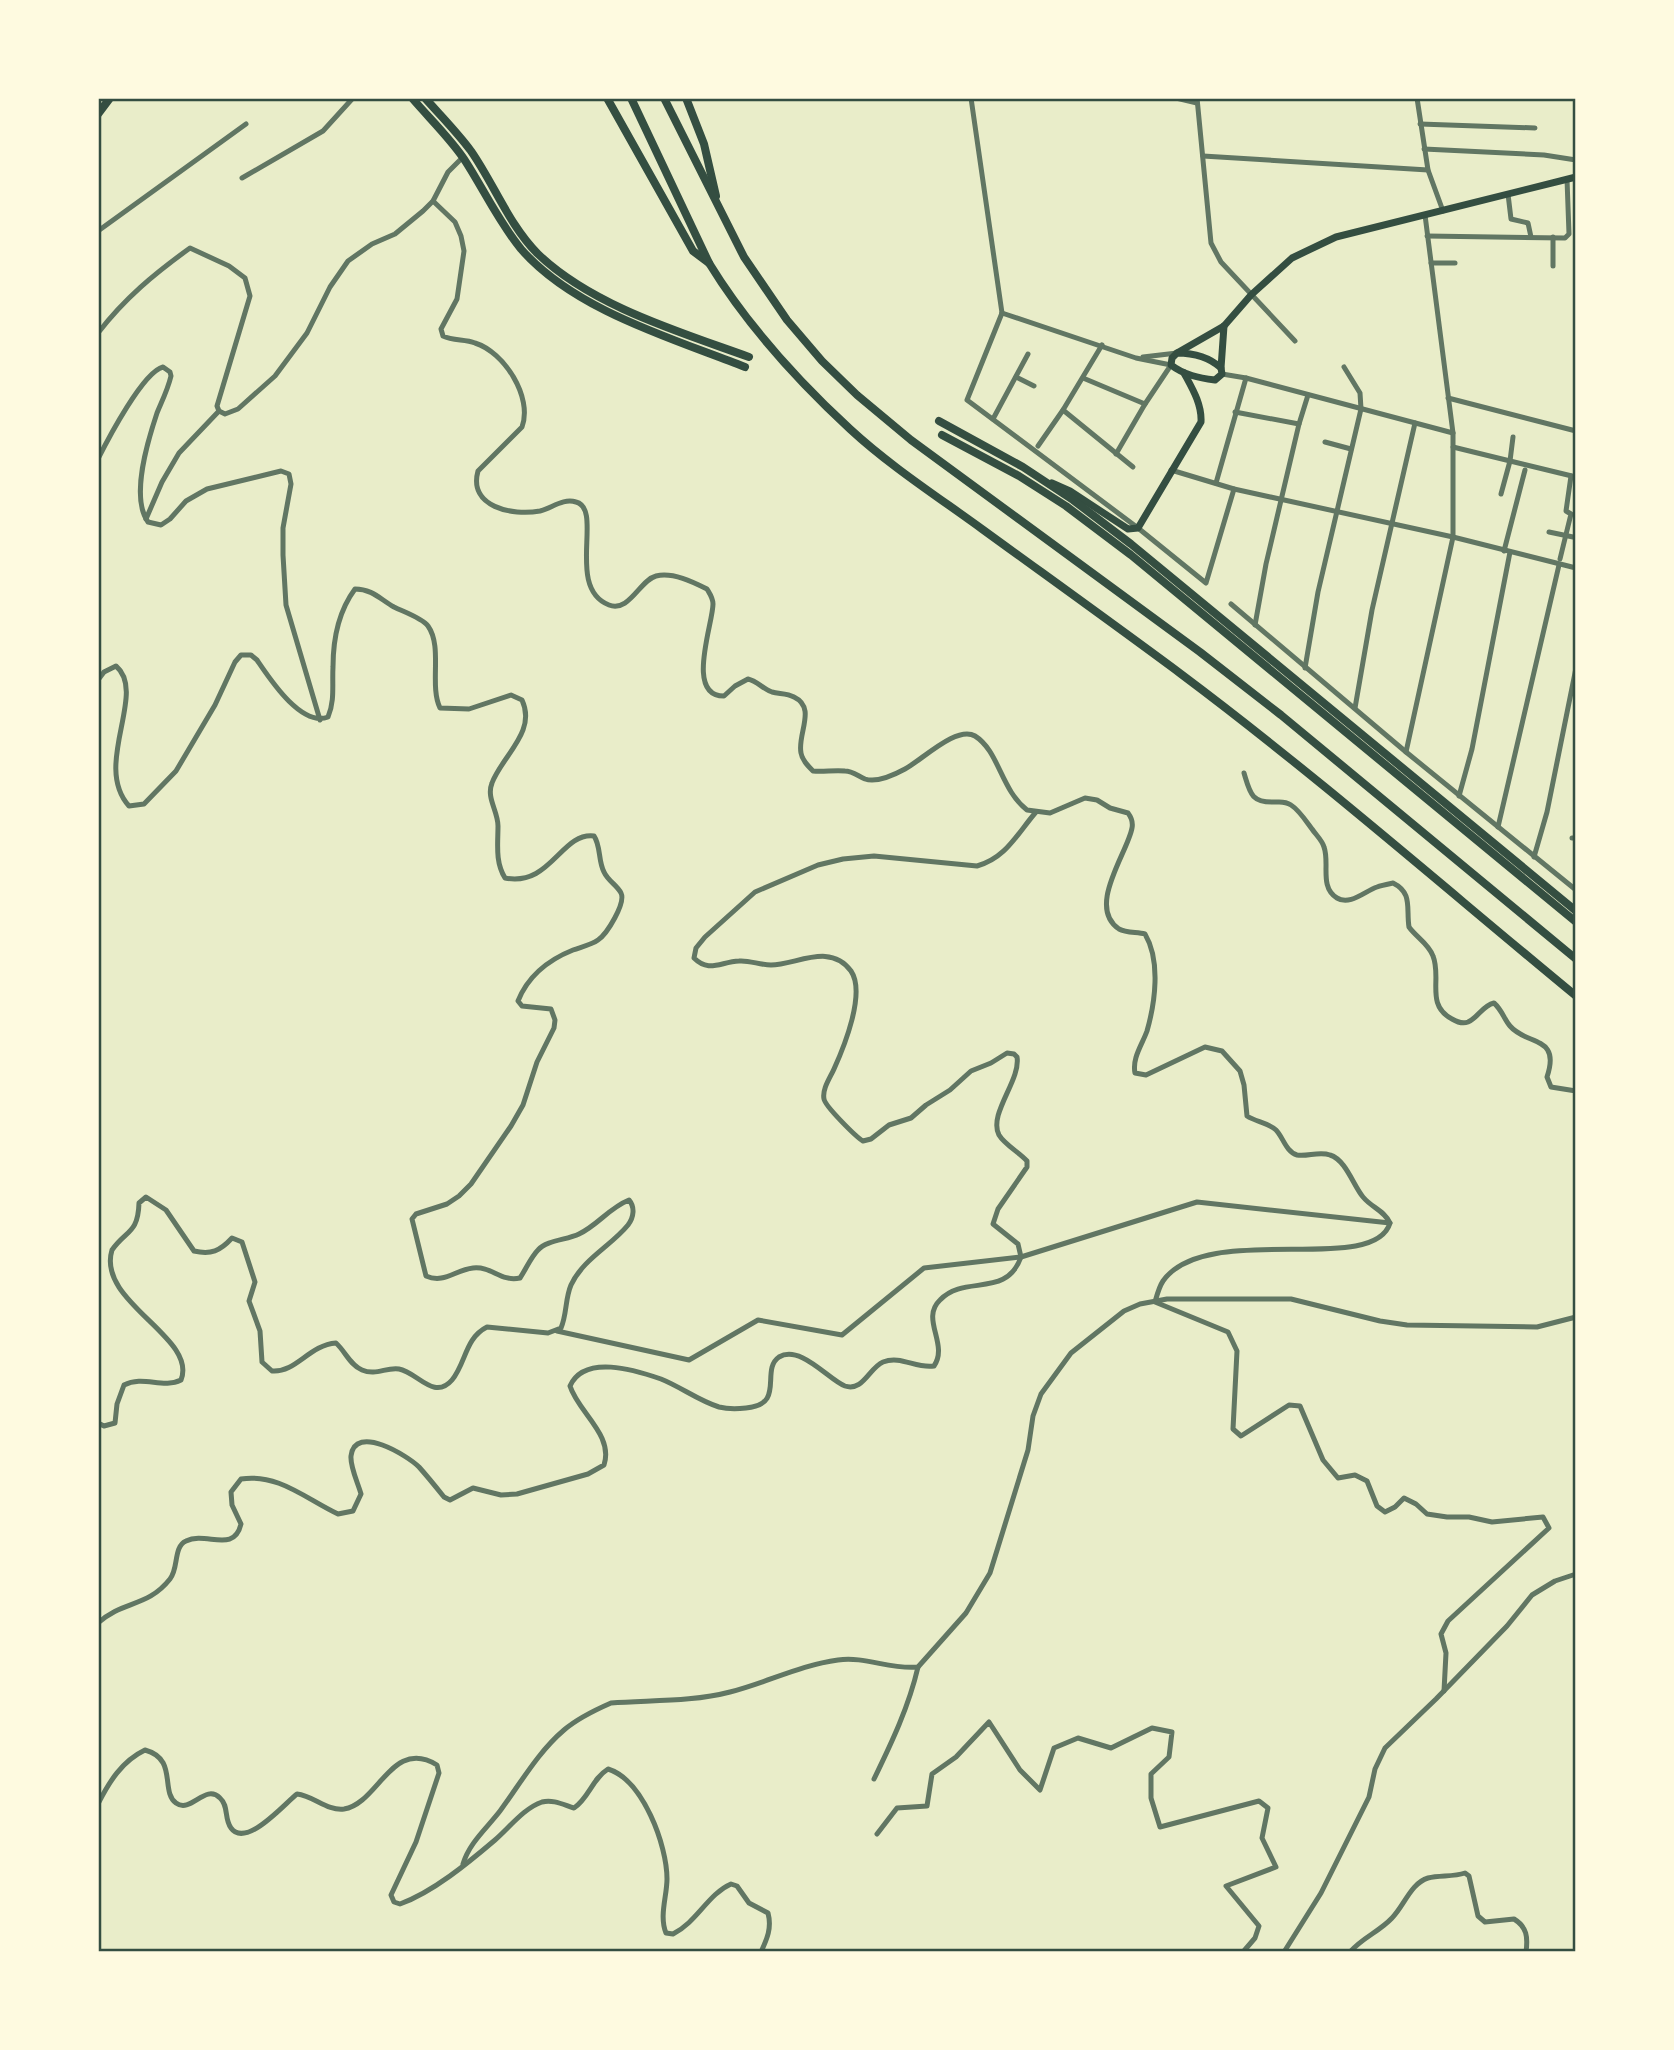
<svg xmlns="http://www.w3.org/2000/svg" width="1674" height="2050" font-family="'Source Serif 4',serif">
<style>
.lines{fill:none;stroke-linecap:round;stroke-linejoin:round}
.minor{stroke:#617663;stroke-width:5}
.secondary{stroke:#344e41;stroke-width:7}
.primary{stroke:#344e41;stroke-width:8}
.trunk{stroke:#344e41;stroke-width:8}
.neatline{fill:none;stroke:#344e41;stroke-width:2.5}
</style>
<rect width="100%" height="100%" fill="#e9edc9"/>
<g class="lines">
<g class="minor">
<path d="M971,98L1002,313"/>
<path d="M1176,98L1197,103"/>
<path d="M1197,98L1211,243L1221,262L1295,341"/>
<path d="M1417,98L1428,170L1443,211"/>
<path d="M1420,124L1535,128"/>
<path d="M1424,149L1544,155L1576,160"/>
<path d="M1203,156L1428,170"/>
<path d="M242,178L323,131L353,98"/>
<path d="M1508,194L1511,219L1528,223L1531,237"/>
<path d="M433,201L455,222L461,236L464,251L457,299L441,329L443,336C453,341 465,339 475,343C504,352 533,397 522,427L478,471C468,507 512,516 540,511C552,508 563,498 576,502C604,509 565,588 609,605C629,613 640,580 656,576C673,572 693,582 707,589C710,594 713,598 713,604C713,624 685,696 724,696L735,686L748,679C757,681 763,689 772,692C779,694 787,693 794,697C817,708 797,734 801,753C802,760 808,766 813,771C823,772 834,770 845,771C852,771 858,776 865,779C877,783 894,775 905,769C922,760 957,725 975,736C999,751 1001,790 1027,810L1050,813L1085,798L1097,800L1110,808L1128,813C1131,817 1133,823 1132,828C1128,852 1086,907 1119,929C1126,933 1137,932 1145,934C1161,961 1155,1003 1147,1031C1142,1045 1132,1058 1135,1073L1146,1075L1205,1047L1222,1051L1240,1071L1244,1085L1247,1116C1256,1122 1267,1122 1276,1130C1283,1137 1286,1152 1297,1155C1307,1157 1319,1151 1330,1155C1346,1160 1353,1185 1363,1197C1372,1208 1384,1210 1390,1223C1374,1277 1206,1220 1163,1281C1159,1287 1157,1295 1155,1302L1228,1332L1237,1351L1233,1429L1241,1436L1289,1405L1300,1406L1323,1460L1338,1478L1355,1475L1367,1481L1377,1506L1385,1512L1395,1507L1404,1498L1416,1504L1427,1514L1447,1517H1469L1492,1522L1543,1517L1549,1528L1448,1621L1441,1634L1446,1653L1444,1691"/>
<path d="M98,231L246,124"/>
<path d="M1427,236L1565,238L1569,234L1567,179"/>
<path d="M1431,263H1455"/>
<path d="M1553,266V237"/>
<path d="M1002,313L967,400L1138,528L1206,583L1234,489"/>
<path d="M1002,313L1136,358L1171,365L1145,404L1116,454"/>
<path d="M98,333C125,298 154,274 190,248L229,266L245,278L250,296L217,406L219,411L225,414L238,409L275,376L307,333L330,287L348,261L372,244L395,234L423,211L433,201L448,172L463,157"/>
<path d="M1143,357L1177,353"/>
<path d="M1222,374L1246,378L1453,433"/>
<path d="M1016,377L1034,386"/>
<path d="M1083,378L1145,404"/>
<path d="M1448,398L1576,431"/>
<path d="M1063,410L1133,467"/>
<path d="M1235,412L1299,424"/>
<path d="M993,419L1028,354"/>
<path d="M1325,442L1351,449"/>
<path d="M1038,446L1063,410L1102,345"/>
<path d="M1453,447L1576,477"/>
<path d="M98,459C108,439 143,372 163,367L170,372L171,376C168,389 162,401 157,413C148,440 130,497 148,522L161,525L170,519L186,501L207,489L281,471L289,474L291,484L283,528V555L286,605L320,720"/>
<path d="M1171,470L1234,489L1453,537L1576,568"/>
<path d="M1216,483L1246,378"/>
<path d="M1501,494L1510,461L1513,437"/>
<path d="M146,519L162,482L179,453L219,411"/>
<path d="M1549,532L1573,537"/>
<path d="M1504,551L1525,470"/>
<path d="M1560,559L1571,514L1566,511L1571,476"/>
<path d="M1231,604L1406,752L1576,890"/>
<path d="M1255,625L1266,564L1299,424L1308,395"/>
<path d="M1305,668L1318,592L1361,409L1360,393L1344,367"/>
<path d="M98,680L104,672L116,666C148,693 92,765 129,806L144,804L176,771L215,705L235,662L241,655H251L257,660C270,679 301,727 328,717C335,701 332,684 333,667C333,638 338,612 355,589C372,589 380,599 394,607C404,612 422,618 428,626C443,647 429,685 440,708L469,709L511,695L522,700C537,732 502,756 492,783C486,798 498,811 498,826C498,844 495,862 505,878C551,887 561,832 594,836C601,846 598,861 604,872C608,881 617,885 621,893C626,903 607,934 598,940C591,945 581,947 573,950C548,960 528,976 518,1001L522,1006L551,1009L555,1020L554,1028L537,1062L523,1105L511,1126L471,1184L459,1196L447,1204L416,1214L412,1219L426,1276C444,1284 455,1270 473,1268C492,1266 500,1282 520,1278C526,1269 531,1257 538,1250C547,1240 567,1240 579,1234C598,1225 609,1208 629,1200C635,1207 634,1217 628,1225C611,1246 583,1259 571,1285C565,1299 567,1314 561,1328L548,1333L487,1327C465,1338 466,1363 452,1380C434,1401 417,1372 399,1369C386,1367 376,1376 362,1370C350,1365 345,1351 336,1343C309,1345 296,1373 272,1371L262,1362L260,1331L249,1301L255,1282L242,1242L232,1238C220,1251 211,1255 194,1251L166,1210L146,1197L139,1203C138,1234 126,1230 112,1250C96,1302 198,1337 181,1380C163,1389 143,1375 124,1385L117,1404L115,1423L104,1426L98,1423"/>
<path d="M1355,708L1372,610L1415,423"/>
<path d="M1406,752L1453,537V433L1425,215"/>
<path d="M1244,773C1250,793 1251,803 1275,802C1281,802 1285,801 1291,805C1299,810 1306,821 1312,829C1316,835 1322,840 1324,847C1330,863 1319,887 1337,898C1350,906 1365,891 1377,887C1382,885 1388,884 1393,883C1413,893 1406,908 1409,927C1416,937 1429,944 1433,956C1442,978 1425,1005 1452,1019C1457,1022 1463,1024 1468,1022C1479,1017 1482,1006 1494,1003C1502,1010 1504,1019 1510,1026C1527,1046 1561,1035 1547,1077L1551,1087L1576,1091"/>
<path d="M1459,796L1472,749L1510,552"/>
<path d="M1498,827L1559,565"/>
<path d="M1572,838H1576"/>
<path d="M1534,857L1547,812L1576,668"/>
<path d="M557,1331L689,1360L758,1320L842,1335L924,1268L1021,1257L1197,1202L1390,1223"/>
<path d="M98,1623C123,1600 147,1608 170,1579C179,1568 173,1547 186,1541C206,1531 234,1554 241,1524L232,1505L231,1492L241,1479C278,1473 306,1499 338,1514L353,1511L361,1494C358,1483 350,1467 351,1456C355,1423 408,1456 419,1467C428,1477 436,1487 444,1497L450,1500L473,1488L501,1495L517,1494L588,1474L604,1465C614,1435 578,1412 570,1386C584,1354 635,1370 661,1379C681,1387 699,1401 719,1407C727,1409 737,1409 746,1408C786,1405 760,1370 779,1357C800,1344 829,1380 845,1386C863,1392 869,1368 883,1362C901,1355 916,1369 934,1366C949,1344 920,1319 940,1300C965,1274 1006,1299 1021,1257L1018,1244L993,1224L998,1209L1027,1167V1161C1019,1152 1005,1145 999,1135C988,1114 1021,1080 1017,1057L1014,1054L1007,1053L991,1063L971,1071L950,1090L926,1105L911,1118L889,1125L871,1139L863,1141C856,1137 825,1106 824,1099C822,1089 830,1078 834,1069C844,1047 866,993 851,971C830,942 796,965 771,965C760,965 749,960 739,961C720,962 709,973 694,958L696,948L705,937L755,892L818,865L843,859L874,856L977,866C1006,858 1017,834 1036,812"/>
<path d="M874,1779C892,1742 909,1706 918,1667"/>
<path d="M98,1804C109,1782 122,1761 145,1750C178,1759 160,1791 176,1803C191,1814 205,1783 220,1798C229,1806 224,1819 231,1828C246,1849 285,1803 297,1794C314,1796 327,1811 344,1809C378,1804 392,1737 437,1765L439,1773L416,1842L391,1895L394,1902L400,1904C433,1892 468,1863 495,1840C509,1828 524,1808 542,1802C553,1799 564,1805 574,1808C589,1798 592,1779 608,1769C643,1780 667,1845 667,1879C667,1896 659,1916 666,1933L673,1934C697,1922 708,1894 731,1884L737,1886L749,1903L768,1913C772,1928 767,1939 761,1952"/>
<path d="M877,1834L897,1808L927,1806L932,1774L956,1757L989,1722L1020,1770L1040,1790L1054,1748L1078,1738L1111,1748L1152,1728L1172,1732L1169,1757L1151,1774V1798L1160,1827L1259,1801L1268,1808L1262,1838L1276,1867L1226,1886L1259,1926L1255,1938L1243,1952"/>
<path d="M463,1864C469,1843 487,1828 500,1811C520,1784 538,1752 564,1730C578,1718 595,1710 611,1703C650,1700 692,1702 730,1692C766,1683 800,1665 838,1660C865,1656 891,1670 918,1667L966,1613L990,1573L1028,1450L1033,1416L1041,1394L1071,1353L1124,1311L1140,1304L1167,1299H1291L1380,1321L1407,1325L1537,1327L1576,1317"/>
<path d="M1284,1952L1321,1893L1369,1797L1375,1769L1385,1748L1436,1699L1507,1626L1532,1595L1555,1581L1576,1574"/>
<path d="M1350,1952C1363,1937 1379,1932 1392,1918C1404,1906 1411,1883 1428,1878C1440,1875 1453,1877 1465,1873L1469,1876L1478,1916L1485,1922L1514,1919C1527,1927 1528,1937 1526,1952"/>
</g>
<g class="secondary">
<path d="M1177,353L1224,326L1251,295L1292,258L1336,237L1576,177"/>
<path d="M1177,353C1193,353 1209,357 1221,368L1222,374L1215,380C1199,378 1184,375 1171,365L1172,358Z"/>
<path d="M1221,368L1224,326"/>
<path d="M1052,483L1070,491L1128,529L1138,528L1201,422C1202,404 1192,388 1184,373"/>
</g>
<g class="primary">
<path d="M412,98C429,118 449,137 464,159C483,188 498,221 521,249C574,310 671,338 745,367"/>
<path d="M425,98C440,115 457,132 471,151C494,184 509,225 538,254C592,306 680,332 749,357"/>
<path d="M607,98L693,251L709,263"/>
<path d="M686,98L704,144L716,196"/>
<path d="M98,114L110,98"/>
<path d="M939,421L1023,467L1073,500L1131,544L1576,911"/>
<path d="M942,435L1019,476L1066,506L1131,555L1576,922"/>
</g>
<g class="trunk">
<path d="M631,98L709,263C747,325 797,380 850,429C890,466 938,497 982,529C1048,577 1115,625 1181,674C1316,775 1445,888 1576,996"/>
<path d="M664,98L744,257L787,320L822,361L857,395L911,440L1200,652L1281,715L1576,959"/>
</g>
</g>
<rect width="1674" height="2050" fill="none" stroke="#fefae0" stroke-width="200"/>
<rect x="100" y="100" width="1474" height="1850" class="neatline"/>
</svg>
